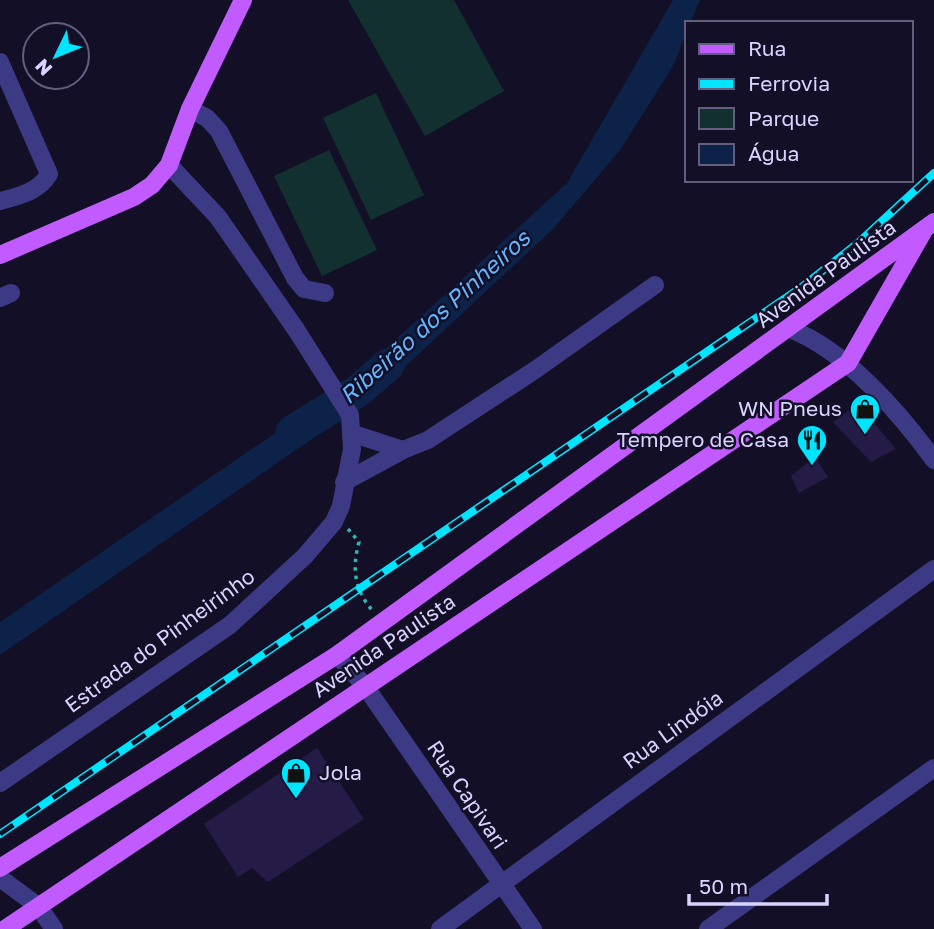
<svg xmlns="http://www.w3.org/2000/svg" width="934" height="929" font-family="'Golos Text',sans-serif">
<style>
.green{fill:#12302f}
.water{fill:#0c2248}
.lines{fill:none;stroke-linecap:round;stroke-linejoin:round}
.river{stroke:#0c2248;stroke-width:33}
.building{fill:#241b47}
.path{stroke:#2fb8b0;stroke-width:3.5;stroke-dasharray:3.5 5;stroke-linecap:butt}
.minor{stroke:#3d3a85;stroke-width:18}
.major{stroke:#c25bff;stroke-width:18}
.rail-casing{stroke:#00e5ff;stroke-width:8}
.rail{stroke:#130f26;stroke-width:5;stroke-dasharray:16;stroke-linecap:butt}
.labels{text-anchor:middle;stroke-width:5;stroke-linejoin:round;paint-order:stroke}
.street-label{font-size:21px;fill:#d9d4ff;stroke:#130f26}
.poi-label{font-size:21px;fill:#d9d4ff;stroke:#130f26;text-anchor:end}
.water-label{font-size:23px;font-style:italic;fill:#62b6ff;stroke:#130f26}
</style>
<rect width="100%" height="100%" fill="#130f26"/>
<g class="green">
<path d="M348,0H454L504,91L425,136Z"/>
<path d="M376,93L424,195L371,220L323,118Z"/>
<path d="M329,150L377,250L322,276L274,176Z"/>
</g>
<g class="water">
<path d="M673,0H700L690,23H687V31L673,66L621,149L554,228L364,405L347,384L567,183Z"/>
<path d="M326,398L332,425L0,655V622Z"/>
</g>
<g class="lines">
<path class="river" d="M292,432L358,391L388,365"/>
</g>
<g class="building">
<path d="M858,404L896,449L871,462L833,422Z"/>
<path d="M815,457L828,477L799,493L791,476Z"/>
<path d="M317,748L364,819L268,882L252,868L238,877L204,824Z"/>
</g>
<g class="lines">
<path class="path" d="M348,529L359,542C352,568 354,589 372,610"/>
<g class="minor">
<path d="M0,62L49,174C39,192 18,196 0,201"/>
<path d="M190,109L207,118L219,131L295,278L304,289L325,293"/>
<path d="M0,298L11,293"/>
<path d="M790,329C845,350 900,413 934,460"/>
<path d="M354,434L403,450L428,440L535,370L655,285"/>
<path d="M344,482L403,450"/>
<path d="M337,655L365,686L533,929"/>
<path d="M0,783L230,625L305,556L334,522L341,506L352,449L350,415L297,331L218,217L169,165"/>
<path d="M0,878L38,906L54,929"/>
<path d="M440,929L934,569"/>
<path d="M708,929L934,768"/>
</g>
<g class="major">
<path d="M0,255L134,197L152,185L169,165L190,109L243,0"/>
<path d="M0,868L337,655L934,222"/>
<path d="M5,929L848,363L923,232"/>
</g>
<g class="rail-casing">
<path id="rail" d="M0,834L803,286L858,243L934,173"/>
</g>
<use href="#rail" class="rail"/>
</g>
<defs>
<g id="shop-pin" transform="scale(1.575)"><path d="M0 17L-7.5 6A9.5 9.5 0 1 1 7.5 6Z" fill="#00e5ff" stroke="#130f26"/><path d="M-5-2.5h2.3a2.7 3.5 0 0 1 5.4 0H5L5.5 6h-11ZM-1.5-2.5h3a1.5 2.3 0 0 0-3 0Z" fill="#111"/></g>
<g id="restaurant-pin" transform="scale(1.575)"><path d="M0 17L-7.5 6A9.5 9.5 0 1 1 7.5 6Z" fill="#00e5ff" stroke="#130f26"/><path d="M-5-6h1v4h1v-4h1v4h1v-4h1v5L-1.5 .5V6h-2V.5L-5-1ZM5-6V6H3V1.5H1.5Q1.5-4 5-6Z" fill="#111"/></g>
</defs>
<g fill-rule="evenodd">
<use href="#shop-pin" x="865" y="409"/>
<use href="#restaurant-pin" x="812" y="440"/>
<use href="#shop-pin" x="296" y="773"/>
</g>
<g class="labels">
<g class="street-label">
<text transform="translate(826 274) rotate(-36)" y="7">Avenida Paulista</text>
<text transform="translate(160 641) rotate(-36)" y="7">Estrada do Pinheirinho</text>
<text transform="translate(384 646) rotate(-34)" y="7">Avenida Paulista</text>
<text transform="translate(673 730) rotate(-36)" y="7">Rua Lindóia</text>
<text transform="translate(467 795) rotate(56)" y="7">Rua Capivari</text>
</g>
<g class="poi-label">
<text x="842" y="416">WN Pneus</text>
<text x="789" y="447">Tempero de Casa</text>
<text x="319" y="780" text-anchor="start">Jola</text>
</g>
<g class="water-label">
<text transform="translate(435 317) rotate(-42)" y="8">Ribeirão dos Pinheiros</text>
</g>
</g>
<rect x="685" y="21" width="228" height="161" fill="#130f26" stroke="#625e7d" stroke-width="2"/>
<rect x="699" y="44" width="35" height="10" fill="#c25bff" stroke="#625e7d" stroke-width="2"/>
<text x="748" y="56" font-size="21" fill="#d9d4ff">Rua</text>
<rect x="699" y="79" width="35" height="10" fill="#00e5ff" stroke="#625e7d" stroke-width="2"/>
<text x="748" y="91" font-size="21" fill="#d9d4ff">Ferrovia</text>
<rect x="699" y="108" width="35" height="21" fill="#12302f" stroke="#625e7d" stroke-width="2"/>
<text x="748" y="126" font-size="21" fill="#d9d4ff">Parque</text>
<rect x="699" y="144" width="35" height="21" fill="#0c2248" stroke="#625e7d" stroke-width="2"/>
<text x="748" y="161" font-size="21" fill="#d9d4ff">Água</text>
<g transform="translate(56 56) rotate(227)"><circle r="33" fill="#130f26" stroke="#625e7d" stroke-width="2"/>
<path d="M0-5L12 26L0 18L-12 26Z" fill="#00e5ff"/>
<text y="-10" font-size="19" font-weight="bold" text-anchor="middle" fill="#d9d4ff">N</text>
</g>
<path d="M689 894v10h138v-10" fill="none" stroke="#d9d4ff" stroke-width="3.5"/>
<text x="699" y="894" font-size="21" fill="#d9d4ff" stroke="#130f26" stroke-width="5" paint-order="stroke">50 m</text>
</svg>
